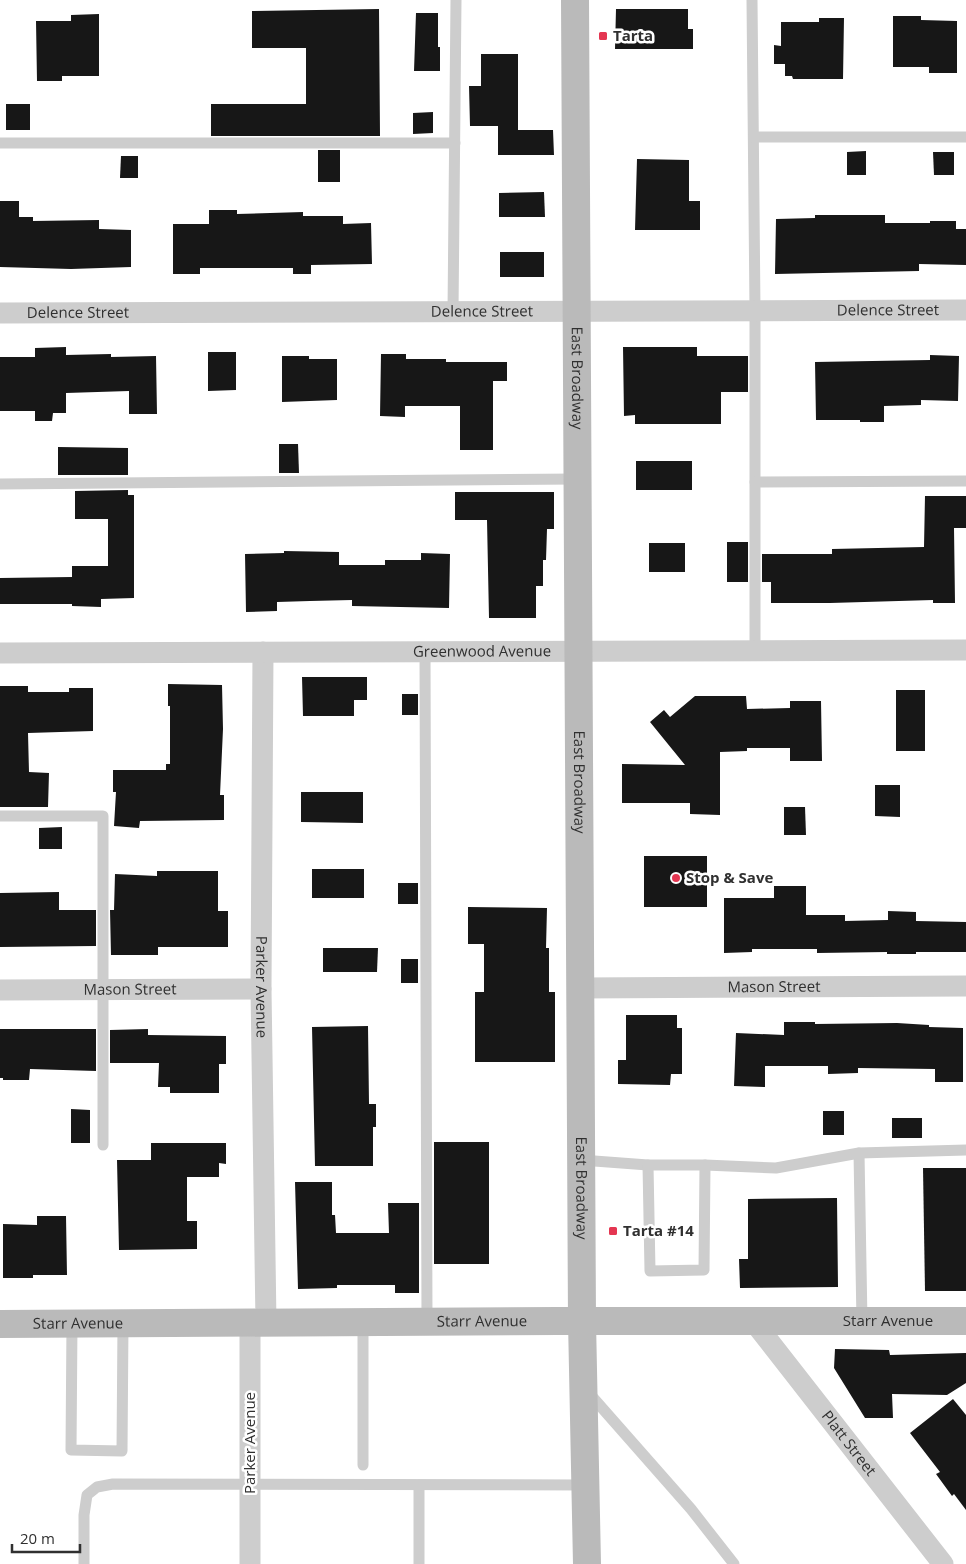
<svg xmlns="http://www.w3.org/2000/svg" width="966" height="1564" font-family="'Open Sans',sans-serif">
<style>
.building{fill:#171717}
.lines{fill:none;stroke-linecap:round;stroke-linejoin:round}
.lane{stroke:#cdcdcd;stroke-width:11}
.street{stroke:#cdcdcd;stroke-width:21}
.secondary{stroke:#bababa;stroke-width:28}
.poi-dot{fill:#e43651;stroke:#fff;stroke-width:2}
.labels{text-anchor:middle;stroke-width:5;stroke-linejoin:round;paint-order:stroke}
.poi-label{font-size:15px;font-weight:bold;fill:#303030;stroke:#fff;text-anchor:start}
.street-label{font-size:15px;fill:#303030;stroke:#fff}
</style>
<rect width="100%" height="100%" fill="#fff"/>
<g class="building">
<path d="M379,9L380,136H211V104H306V48H252V11Z"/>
<path d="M616,9H688V29H693V49H615Z"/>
<path d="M416,13H438V47H440V71H414Z"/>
<path d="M99,14V76H62V81H37L36,21H71V15Z"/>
<path d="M893,16H921V20L957,21V73H929V67H893Z"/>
<path d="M819,18H844L843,79H793L792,76H785V64H774V45L781,46V22H819Z"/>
<path d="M481,54H518V130H553L554,155H498V126H470L469,86H481Z"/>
<rect x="6" y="104" width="24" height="26"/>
<path d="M433,112V133L413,134V113Z"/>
<rect x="318" y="150" width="22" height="32"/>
<path d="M866,151V175H847V152Z"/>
<path d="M933,152H954V175H934Z"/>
<path d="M121,156H138V178H120Z"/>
<path d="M637,159L689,160V201H700V230H635Z"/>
<path d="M544,192L545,217H499V193Z"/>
<path d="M0,201H19V217H33V221L99,220V229L131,230V267L71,269L0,267Z"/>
<path d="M209,210H237V214L303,212V216H343V224L371,223L372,264L311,265V274H293V268H200V274H173V224H209Z"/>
<path d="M815,215H885V223H930V221H956V229H966V265L919,264V271L775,274L776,219L815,218Z"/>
<rect x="500" y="252" width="44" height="25"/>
<path d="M66,347V355L111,354V357L156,356L157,414H129V391L66,393V413H53L52,421H35V411H0V357H35V348Z"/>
<path d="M623,347H697V356H748V392H721V424H635V415L624,416Z"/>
<path d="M208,352H236V390L208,391Z"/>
<path d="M381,354H406V359H446V362H507V381H493V450H460V406H405V417L380,416Z"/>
<path d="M930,355L959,356L958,401L921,400V405L884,406V422H860V420H816L815,362L930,360Z"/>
<path d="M282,356H309V359H337V400L282,402Z"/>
<path d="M279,444H298L299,473H279Z"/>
<path d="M58,447L128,448V475H58Z"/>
<rect x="636" y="461" width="56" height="29"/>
<path d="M128,490V495H134V598L101,599V607L72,606V604H0V578L72,577V566H108V519H75V491Z"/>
<path d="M455,492H554V529H547L546,560H543V586H536V618H489L487,520H455Z"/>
<path d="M925,496H966V528H954L955,603H933V600L830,603H771V582H762V554H832V549L924,547Z"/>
<rect x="727" y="542" width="21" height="40"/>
<rect x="649" y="543" width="36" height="29"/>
<path d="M284,551L339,552V565H385V560H421V553L450,554L449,608L352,606V600L310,601L277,602V611L246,612L245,554L284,553Z"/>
<path d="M302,677H367V700H354V716H303Z"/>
<path d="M168,684L222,685L223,729L220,795H224V820L140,821L139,828L114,826L116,792H113V770H166V764H170V706H168Z"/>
<path d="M0,686H28V692H69V688H93V731L28,733L29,772L49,773L48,807H0Z"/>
<rect x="896" y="690" width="29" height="61"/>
<rect x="402" y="694" width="16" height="21"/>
<path d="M695,696H746L747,709L790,708V701H821L822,761H790V748H747V751L720,752V815L690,814V803H622V764L685,765L650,722L664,710L670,717Z"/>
<path d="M875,785H900V817L875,816Z"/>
<path d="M301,792H363V823L301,822Z"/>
<path d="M784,807H805L806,835H784Z"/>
<path d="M62,827V849H39V828Z"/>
<rect x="644" y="856" width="63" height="51"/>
<rect x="312" y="869" width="52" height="29"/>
<path d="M157,871H218V911H228V947H158V955H111L110,910H114L115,874L157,876Z"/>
<rect x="398" y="883" width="20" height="21"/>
<path d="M774,886H806V915H845V921L888,920V911L916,912V921L966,922V952H916V954H887V952L817,953V949H752V952L724,953V898H774Z"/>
<path d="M59,892V910H96V946L0,947V893Z"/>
<path d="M468,907L547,908L546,948H549V992H555V1062H475V992H484V944H468Z"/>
<path d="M323,948H378L377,972H323Z"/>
<rect x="401" y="959" width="17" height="24"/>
<path d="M626,1015H677V1028H682V1074H671L670,1085L618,1084V1060H626Z"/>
<path d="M784,1022H815V1024L897,1023L929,1025V1027L963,1028V1082H935V1069L858,1068V1073L828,1074V1066H765V1087L734,1086L736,1033L784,1035Z"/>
<path d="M368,1026L369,1104H376V1127H373V1166H315L312,1027Z"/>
<path d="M0,1029H96V1071L30,1069L29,1080H3V1078H0Z"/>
<path d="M148,1029V1035L226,1036V1064H219V1093H170V1087H158L159,1063H110V1030Z"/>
<path d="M71,1109L90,1110V1143H71Z"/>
<rect x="823" y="1111" width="21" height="24"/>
<rect x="892" y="1118" width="30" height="20"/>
<rect x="434" y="1142" width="55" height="122"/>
<path d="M151,1143H226V1164L219,1163V1177H187V1221H197V1249L119,1250L117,1160H151Z"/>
<path d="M923,1168H966V1291H925Z"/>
<path d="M295,1182H332V1215H335L336,1233H389L388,1203H419V1293H395V1285H337V1288L298,1289Z"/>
<path d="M837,1198L838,1287L740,1288L739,1259H748V1199Z"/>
<path d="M37,1216H66L67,1275H33V1278H3V1224L37,1225Z"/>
<path d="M835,1349L889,1350L890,1355L966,1353V1383L947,1395L892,1394L893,1418H865L834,1368Z"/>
<path d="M953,1399L966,1415V1510L954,1494L952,1496L936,1474L940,1472L910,1433Z"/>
</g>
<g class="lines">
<g class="lane">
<path d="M752,0L755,310V651"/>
<path d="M754,137H966"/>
<path d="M0,143H455"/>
<path d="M453,312L456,0"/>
<path d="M755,482L966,481"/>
<path d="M0,484L578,479"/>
<path d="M425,651L427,1322"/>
<path d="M0,816H103V1145"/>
<path d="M859,1153L862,1322"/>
<path d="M581,1160L648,1165H705L776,1168L859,1153L966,1150"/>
<path d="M648,1165L650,1271L704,1270L705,1165"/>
<path d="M363,1322V1465"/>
<path d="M72,1323L71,1450L122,1451L123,1323"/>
<path d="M588,1392L691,1509L734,1564"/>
<path d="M419,1485V1564"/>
<path d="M84,1564V1515L87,1495L97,1487L113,1484L585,1485"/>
</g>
<g class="street">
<path id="s1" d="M0,313L966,310"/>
<path id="s2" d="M263,652L261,989L266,1323"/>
<path id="s3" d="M0,653L966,650"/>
<path id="s4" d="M580,988L966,986"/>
<path id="s5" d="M0,990L261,989"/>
<path id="s6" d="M754,1322L943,1564"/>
<path d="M250,1323V1564"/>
</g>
<g class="secondary">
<path id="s7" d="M575,0L582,1321L587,1564"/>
<path id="s8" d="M0,1324L558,1321H966"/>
</g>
</g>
<g class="poi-dot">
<rect x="598" y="31" width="10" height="10" rx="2.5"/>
<circle cx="676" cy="878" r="5"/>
<rect x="608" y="1226" width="10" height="10" rx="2.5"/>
</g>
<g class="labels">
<g class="poi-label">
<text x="613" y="41">Tarta</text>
<text x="686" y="883">Stop &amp; Save</text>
<text x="623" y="1236">Tarta #14</text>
</g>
<g class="street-label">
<text dy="5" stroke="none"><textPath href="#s1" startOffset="888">Delence Street</textPath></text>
<text dy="5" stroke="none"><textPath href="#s1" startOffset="482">Delence Street</textPath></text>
<text dy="5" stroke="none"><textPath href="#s1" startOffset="78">Delence Street</textPath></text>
<text dy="5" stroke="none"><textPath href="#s7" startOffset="378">East Broadway</textPath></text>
<text dy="5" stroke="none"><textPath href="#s3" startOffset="482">Greenwood Avenue</textPath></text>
<text dy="5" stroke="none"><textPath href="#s7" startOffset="782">East Broadway</textPath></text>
<text dy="5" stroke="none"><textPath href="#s2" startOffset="335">Parker Avenue</textPath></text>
<text dy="5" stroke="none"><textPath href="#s4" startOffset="194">Mason Street</textPath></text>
<text dy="5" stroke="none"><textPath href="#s5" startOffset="130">Mason Street</textPath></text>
<text dy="5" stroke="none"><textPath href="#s7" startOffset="1188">East Broadway</textPath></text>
<text dy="5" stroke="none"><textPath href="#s8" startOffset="482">Starr Avenue</textPath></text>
<text dy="5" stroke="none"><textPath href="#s8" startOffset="888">Starr Avenue</textPath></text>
<text dy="5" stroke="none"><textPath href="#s8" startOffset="78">Starr Avenue</textPath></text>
<text transform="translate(250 1443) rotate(-90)" y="5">Parker Avenue</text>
<text dy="5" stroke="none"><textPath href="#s6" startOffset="154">Platt Street</textPath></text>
</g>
</g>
<path d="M12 1544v8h68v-8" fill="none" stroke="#303030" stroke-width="2.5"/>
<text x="20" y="1544" font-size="15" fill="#303030" stroke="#ffffff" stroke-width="4" paint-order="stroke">20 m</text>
</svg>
